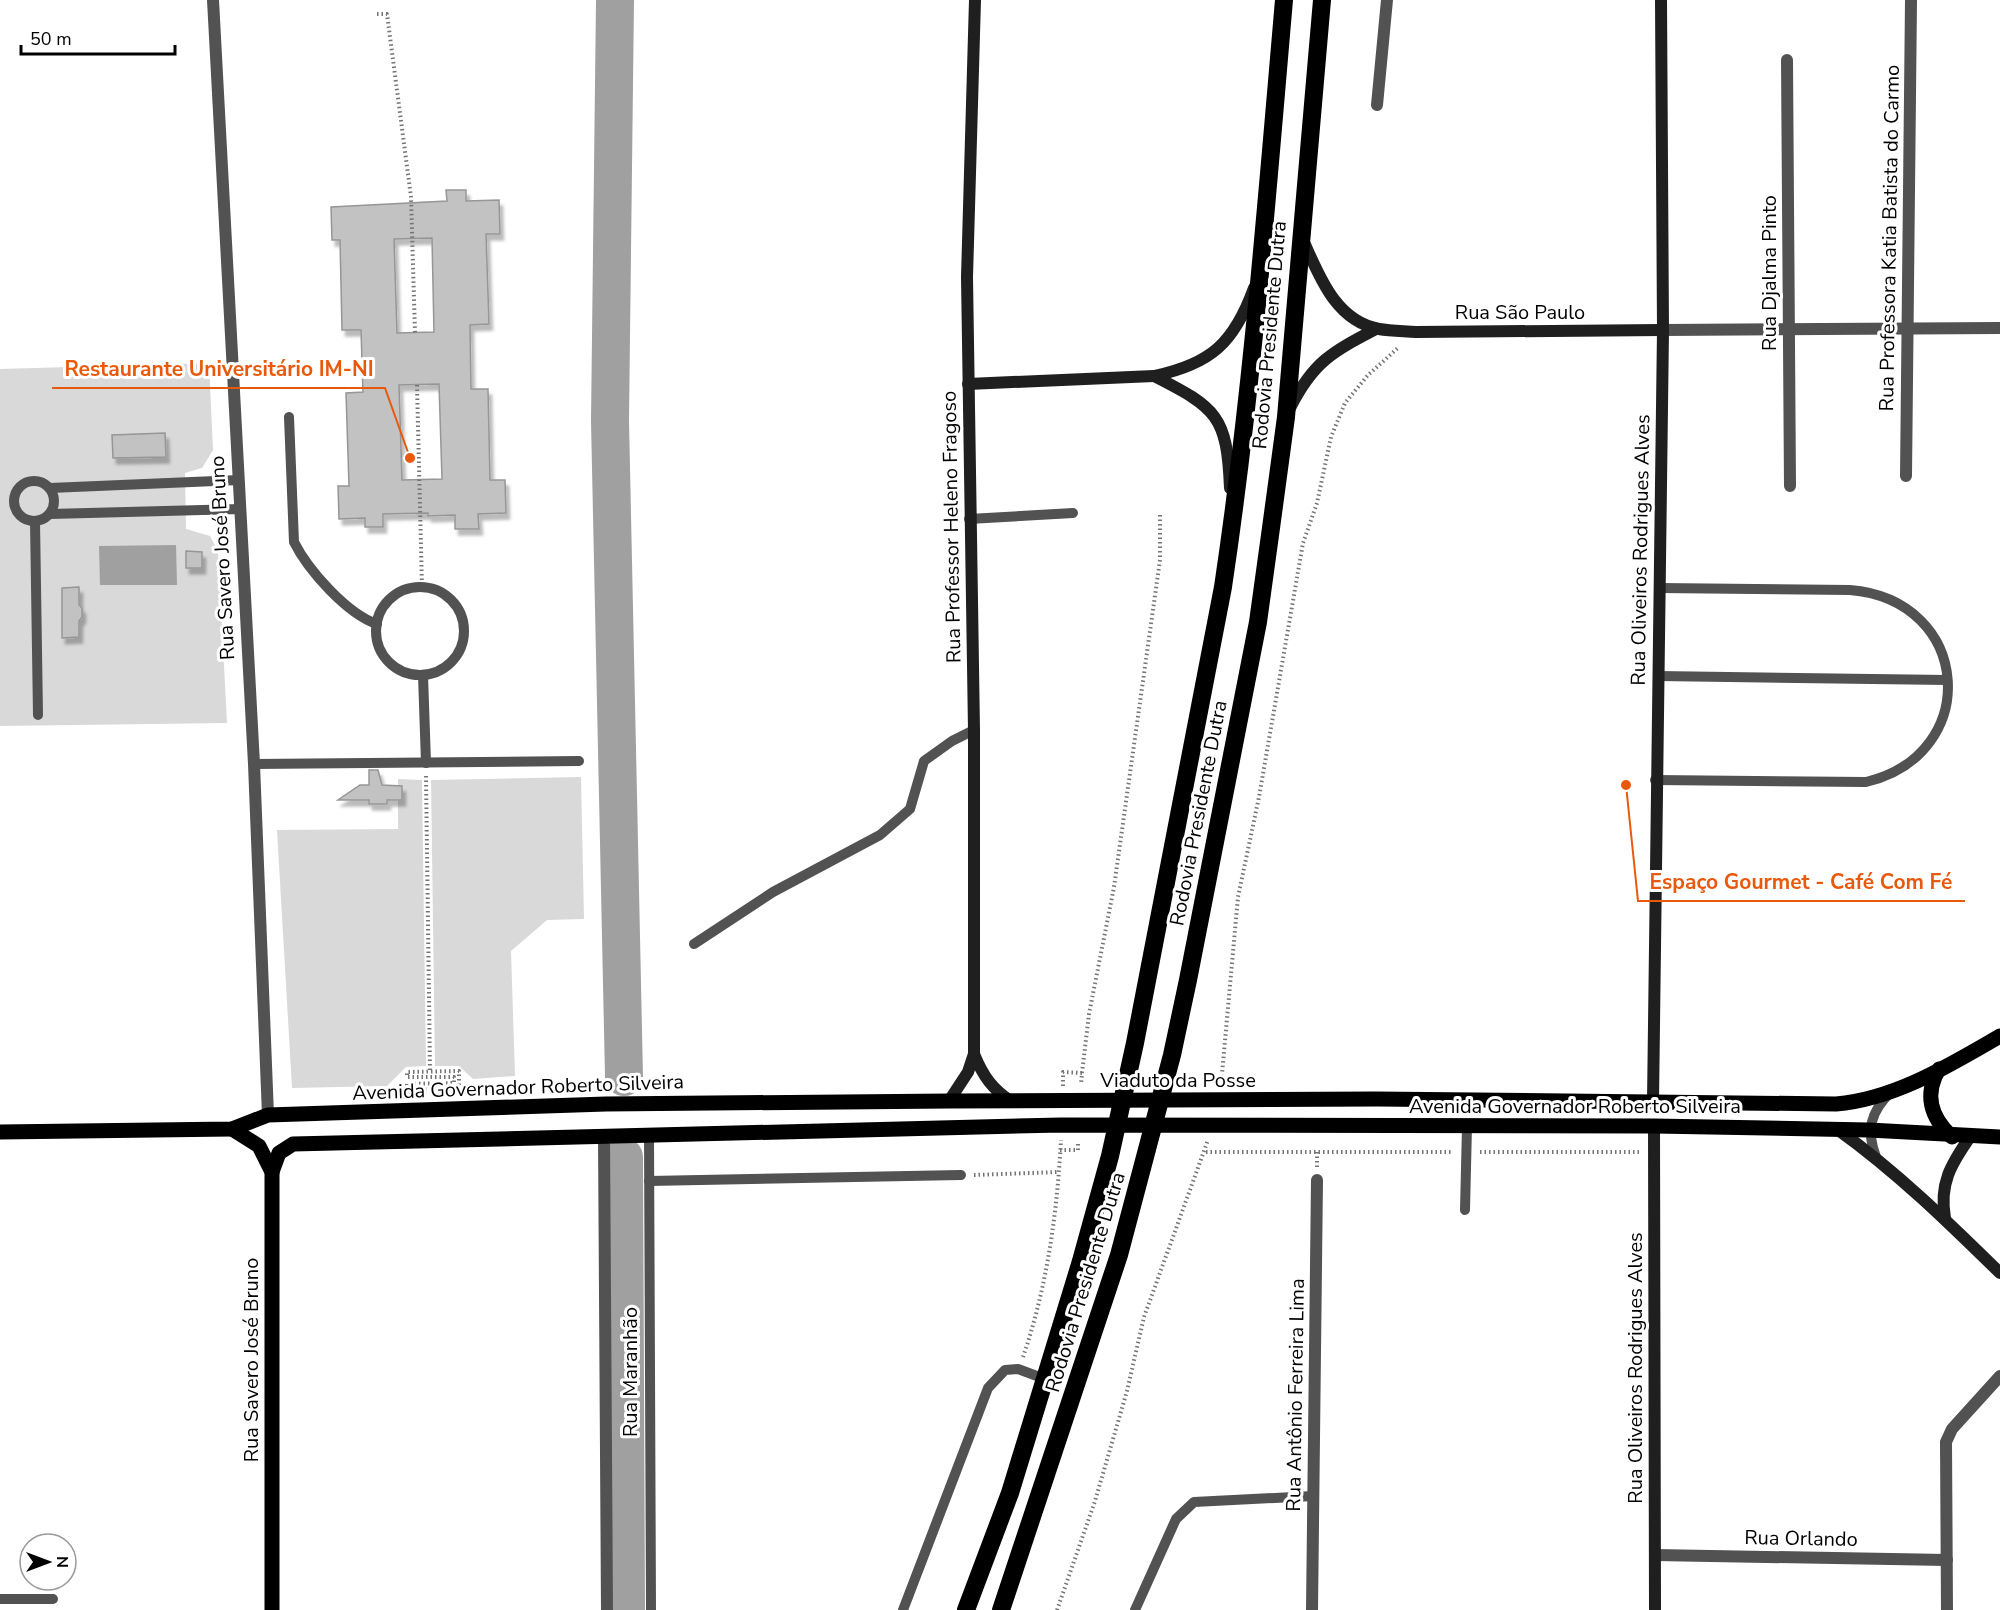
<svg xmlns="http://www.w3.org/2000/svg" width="2000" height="1610" font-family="'Nunito Sans',sans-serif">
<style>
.green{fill:#d9d9d9}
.water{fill:#a0a0a0}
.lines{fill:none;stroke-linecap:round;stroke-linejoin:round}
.river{stroke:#a0a0a0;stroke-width:38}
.building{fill:#c2c2c2;stroke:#969696;stroke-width:1.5;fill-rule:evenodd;filter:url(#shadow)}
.path{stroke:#747474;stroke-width:4;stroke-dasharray:1.5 3;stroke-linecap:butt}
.lane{stroke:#525252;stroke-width:10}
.street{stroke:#525252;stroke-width:12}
.secondary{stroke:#1f1f1f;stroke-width:12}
.primary{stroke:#000;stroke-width:15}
.highway{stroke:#000;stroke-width:18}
.labels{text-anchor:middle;stroke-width:6;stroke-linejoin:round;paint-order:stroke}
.street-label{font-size:20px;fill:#000;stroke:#fff}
.leader{fill:none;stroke:#e8590c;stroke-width:2}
.callout-dot{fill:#e8590c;stroke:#fff;stroke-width:2}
.callout-label{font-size:21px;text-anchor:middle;font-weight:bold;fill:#e8590c;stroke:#fff;stroke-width:6;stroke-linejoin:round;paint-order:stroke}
</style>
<defs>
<filter id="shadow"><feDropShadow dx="3.5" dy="6" stdDeviation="1.5" flood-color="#0004"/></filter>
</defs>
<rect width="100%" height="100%" fill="#fff"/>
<g class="green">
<path d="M209,363L213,450L202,468L185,473L186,529L210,536L218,551L227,723L0,726V369Z"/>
<path d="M581,777L584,919L547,920L511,951L515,1076L473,1079L459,1066H435L431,780Z"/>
<path d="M398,779L422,780L426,1066L406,1067L387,1086L292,1088L277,830L398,829Z"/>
</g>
<path class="water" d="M176,545L177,585H100L99,546Z"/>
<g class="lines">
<g class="river">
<path d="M615,0L610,421L624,1077"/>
<path d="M624,1157L626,1610"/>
</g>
</g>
<g class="building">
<path d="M446,190H466V201L499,200L500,234H486L489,324L470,325L471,389H488L490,480H505L506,513L478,514L479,529H455V515L428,516V513L383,514V527H365V518L339,519L338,486H349L346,393L363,392L361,330H342L340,240H332L331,207L447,201ZM432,238L434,332L397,333L394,239ZM439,384L442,479L402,480L399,385Z"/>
<path d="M165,433L166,457L113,458L112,435Z"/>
<path d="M186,551L202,552V568H186Z"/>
<path d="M79,587V605L82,608V617L79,621V637L62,638V588Z"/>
<path d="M369,770H378L382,785L402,786V800H387V804H369V800H338L360,785H369Z"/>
</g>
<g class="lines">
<g class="path">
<path d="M377,14H387L411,197L415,333"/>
<path d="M417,385L422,587"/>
<path d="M426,776L430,1071"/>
<path d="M1082,1073L1089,1014L1114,887L1160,560V512"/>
<path d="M1221,1085L1238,897L1259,797L1303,543L1317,503L1331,437L1345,403L1368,375L1399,347"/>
<path d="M1063,1086V1072L1082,1073L1081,1084"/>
<path d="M407,1090L454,1089V1077H407V1072L459,1071V1092"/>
<path d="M407,1090V1084L454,1083"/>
<path d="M1060,1150H1078V1142"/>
<path d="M1206,1152H1451"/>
<path d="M1480,1152H1640"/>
<path d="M1317,1167V1152"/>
<path d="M974,1175L1058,1172"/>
<path d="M1023,1357C1047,1287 1057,1214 1061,1140"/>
<path d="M1057,1610L1095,1501L1127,1391L1144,1317L1208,1140"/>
</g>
<g class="lane">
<path d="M289,417L294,542C308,570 347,614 377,624"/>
<circle cx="34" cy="501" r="20"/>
<path d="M50,488L239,480"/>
<path d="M50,514L241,509"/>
<path d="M969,519L1073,513"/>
<path d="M35,521L38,715"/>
<circle cx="420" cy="631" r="44"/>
<path d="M423,675L426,763"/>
<path d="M1658,676L1947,680"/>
<path d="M254,764L579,761"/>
<path d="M1655,780L1866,782C1983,754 1972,600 1850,590L1659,588"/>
<path d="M694,944L773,892L880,835L910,809L924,761L952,741L974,730"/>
<path d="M649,1134L651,1610"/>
<path d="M1876,1157C1866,1131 1870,1112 1891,1092"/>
<path d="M649,1181L961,1175"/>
<path d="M1465,1210L1467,1126"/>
<path d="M0,1599H53"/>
<path d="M903,1610L988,1388L1005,1370L1018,1369L1045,1379"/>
<path d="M1135,1610L1176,1519L1194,1502L1313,1496"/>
</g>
<g class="street">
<path d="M213,0L254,764L268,1115"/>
<path d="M1787,60L1790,486"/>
<path d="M1377,105L1387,0"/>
<path d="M1663,330L2000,328"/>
<path d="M1906,476L1911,0"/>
<path d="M604,1136L607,1610"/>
<path d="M1655,1555L1947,1560"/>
<path d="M1312,1610L1317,1180"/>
<path d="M1947,1610L1946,1442L1952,1429L2000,1376"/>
</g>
<g class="secondary">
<path d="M975,0L967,277L974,730V1054C983,1076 992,1089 1012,1102"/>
<path d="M1303,240C1319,275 1335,321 1379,329C1391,331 1404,331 1416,332L1663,330"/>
<path d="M1154,376C1217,408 1227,416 1230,488"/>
<path d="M968,384L1154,376C1211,364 1234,343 1254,288"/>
<path d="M1290,408C1313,362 1332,352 1376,329"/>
<path d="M949,1101L968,1072L974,1054"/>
<path d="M1653,1102L1663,330L1661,0"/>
<path d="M1654,1126L1655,1610"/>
<path d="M1837,1129C1897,1172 1948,1222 2000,1273"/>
<path d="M1945,1218C1939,1184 1951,1164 1970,1137"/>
</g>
<g class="primary">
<path d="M1939,1069C1924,1094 1930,1117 1952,1137"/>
<path d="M232,1129L259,1146L272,1172V1610"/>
<path d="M0,1132L232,1129L268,1115L606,1104L949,1101L1377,1099L1836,1104C1895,1099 1950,1065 2000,1036"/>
<path d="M272,1172L279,1153L293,1144L1061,1125L1654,1126L1869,1130L2000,1137"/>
</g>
<g class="highway">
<path d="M966,1610L1010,1493L1081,1261L1110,1156L1135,1043L1223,587C1252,393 1267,196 1284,0"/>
<path d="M1001,1610L1119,1255L1172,1055L1188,980L1258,622L1271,528L1286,417L1322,0"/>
</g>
</g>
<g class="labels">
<g class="street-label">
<text transform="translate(1889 238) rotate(-89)" y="7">Rua Professora Katia Batista do Carmo</text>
<text transform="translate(1769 273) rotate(-90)" y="7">Rua Djalma Pinto</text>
<text x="1520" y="319">Rua São Paulo</text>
<text transform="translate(1269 335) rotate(-85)" y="7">Rodovia Presidente Dutra</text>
<text transform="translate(951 527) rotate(-91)" y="7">Rua Professor Heleno Fragoso</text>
<text transform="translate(1640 550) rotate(-89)" y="7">Rua Oliveiros Rodrigues Alves</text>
<text transform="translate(222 558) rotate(-93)" y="7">Rua Savero José Bruno</text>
<text transform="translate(1198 813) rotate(-79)" y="7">Rodovia Presidente Dutra</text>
<text x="1178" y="1087">Viaduto da Posse</text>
<text transform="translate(518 1087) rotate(-2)" y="7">Avenida Governador Roberto Silveira</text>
<text x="1575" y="1113">Avenida Governador Roberto Silveira</text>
<text transform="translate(1085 1282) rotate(-73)" y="7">Rodovia Presidente Dutra</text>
<text transform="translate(251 1360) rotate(-90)" y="7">Rua Savero José Bruno</text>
<text transform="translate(1635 1368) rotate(-90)" y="7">Rua Oliveiros Rodrigues Alves</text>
<text transform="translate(630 1372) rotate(-90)" y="7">Rua Maranhão</text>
<text transform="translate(1295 1395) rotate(-89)" y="7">Rua Antônio Ferreira Lima</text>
<text transform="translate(1801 1538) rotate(1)" y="7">Rua Orlando</text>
</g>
</g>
<path class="leader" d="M410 458L385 388H52M1626 785L1638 901H1965"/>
<g class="callout-dot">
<circle cx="410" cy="458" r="6"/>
<circle cx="1626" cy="785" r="6"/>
</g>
<g class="callout-label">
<text x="219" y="376">Restaurante Universitário IM-NI</text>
<text x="1801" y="889">Espaço Gourmet - Café Com Fé</text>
</g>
<g transform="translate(48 1562) rotate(90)"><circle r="28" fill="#ffffff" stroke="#999999" stroke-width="1.5"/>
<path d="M0-4.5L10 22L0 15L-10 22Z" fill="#000000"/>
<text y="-9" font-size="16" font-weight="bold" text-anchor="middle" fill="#000000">N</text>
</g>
<path d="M21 45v9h154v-9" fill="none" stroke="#000000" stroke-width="3"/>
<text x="30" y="45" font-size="18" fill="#000000" stroke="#ffffff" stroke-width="4.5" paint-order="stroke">50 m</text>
</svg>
